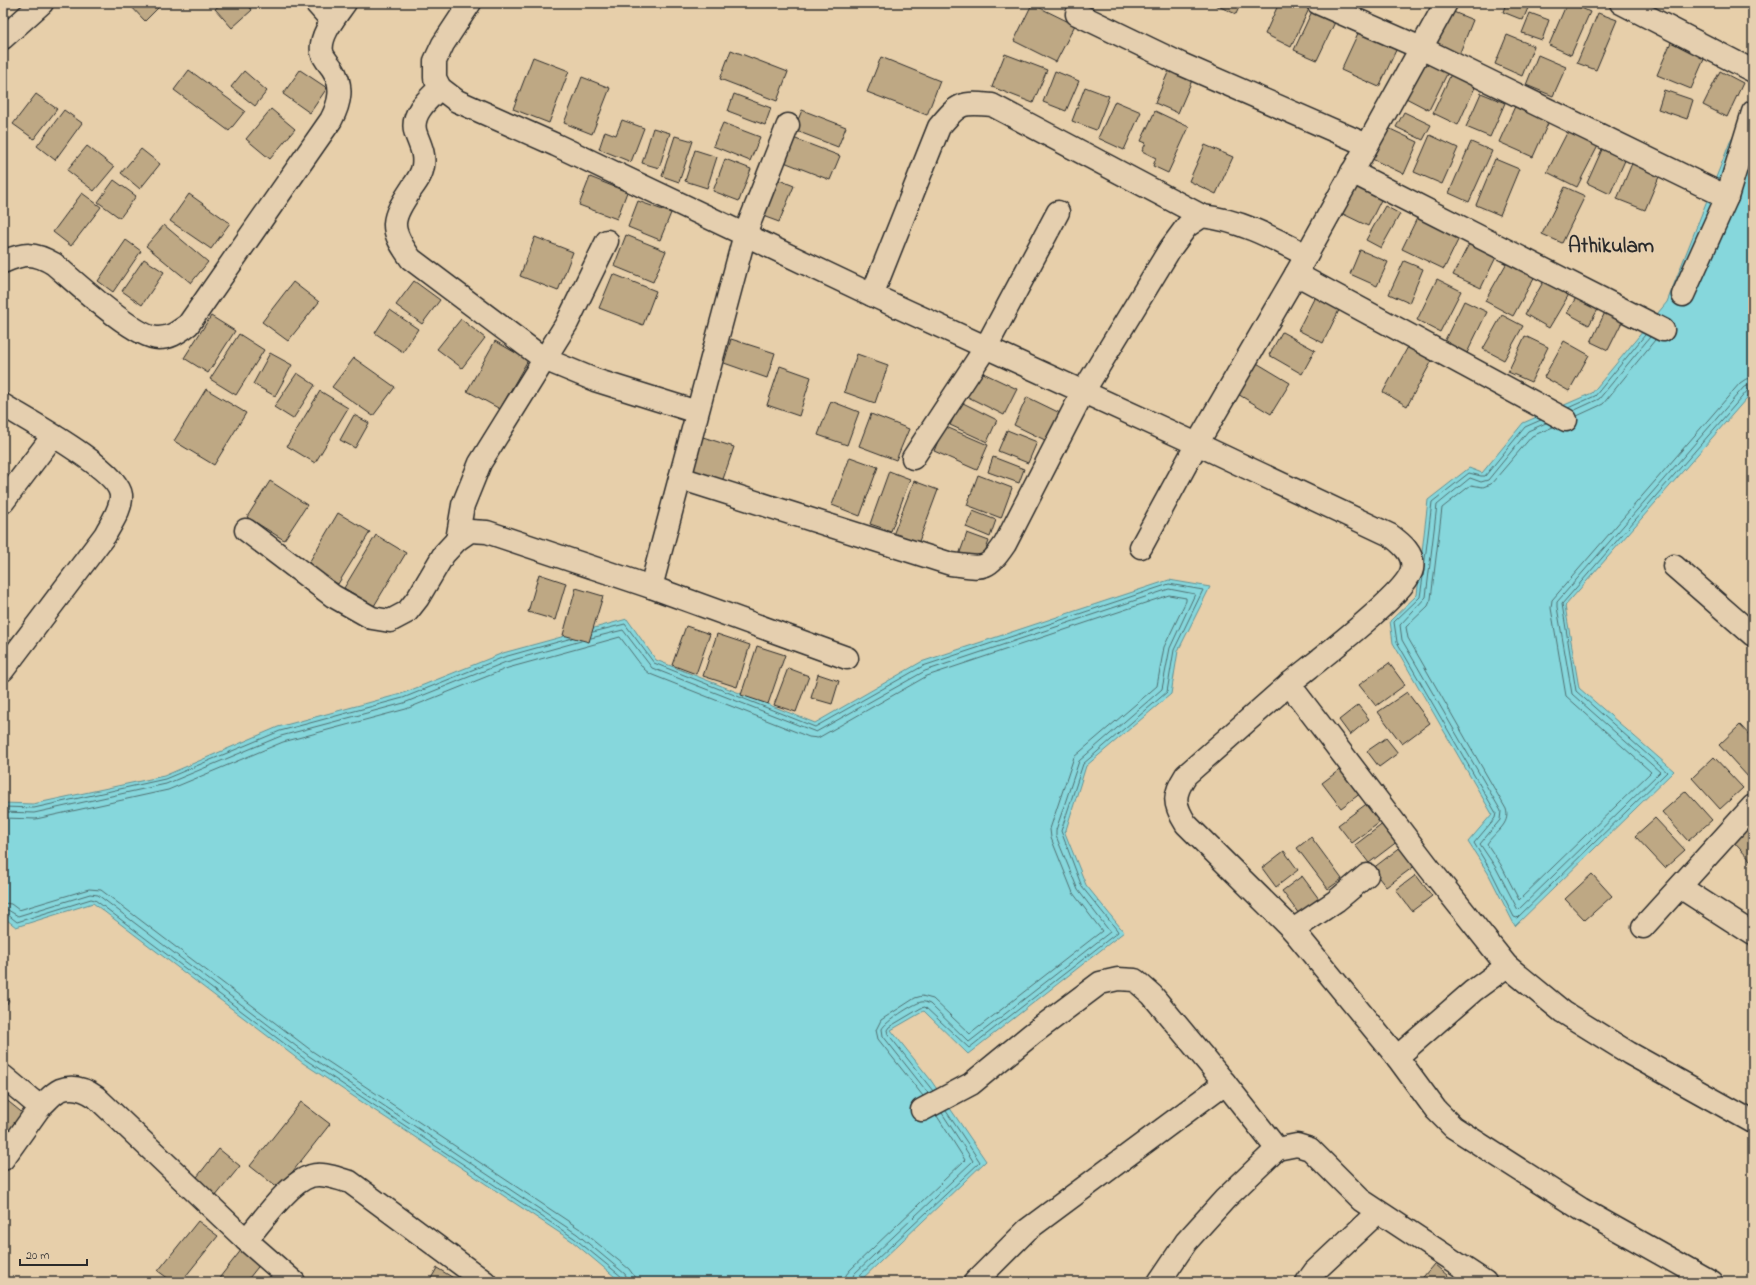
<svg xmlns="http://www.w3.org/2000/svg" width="1756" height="1285" font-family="'Indie Flower',sans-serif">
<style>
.water{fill:#86d7dc;stroke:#629295}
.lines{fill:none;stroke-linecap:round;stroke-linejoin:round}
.shore{stroke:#4f7072;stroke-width:1}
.building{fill:#bea884;stroke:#2b2b2b}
.minor-casing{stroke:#2b2b2b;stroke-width:25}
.minor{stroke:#e5cfaf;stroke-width:22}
.labels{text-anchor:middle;stroke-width:3.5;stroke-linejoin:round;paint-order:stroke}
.district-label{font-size:21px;font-weight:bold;fill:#2b2b2b;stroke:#e5cfaf}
</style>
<rect width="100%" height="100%" fill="#e7cfaa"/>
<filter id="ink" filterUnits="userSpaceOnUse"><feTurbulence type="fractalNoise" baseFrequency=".025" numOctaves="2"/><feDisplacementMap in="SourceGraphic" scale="8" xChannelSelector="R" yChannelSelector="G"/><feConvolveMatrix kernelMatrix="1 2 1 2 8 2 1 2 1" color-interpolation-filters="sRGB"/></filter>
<g filter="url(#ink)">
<g class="water">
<path d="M1753,103V391L1565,606L1579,688L1674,771L1515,926L1488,873L1468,842L1492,814L1393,643L1390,621L1417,595L1428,500L1469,468L1482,473L1523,423L1592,393L1667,302L1730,142Z"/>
<path d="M1169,580L1210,587L1178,651L1171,694L1086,766L1065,833L1086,885L1124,932L968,1054L924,1011L891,1030L930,1079L986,1161L859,1282H621L572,1241L303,1063L93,903L16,927L3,917V803L33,804L164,776L278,727L401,694L503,653L627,619L656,660L815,723L921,662Z"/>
</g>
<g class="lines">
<g class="shore">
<path d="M1568,408L1595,396L1645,335"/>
<path d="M1573,411L1599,399L1650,337"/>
<path d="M1577,416L1603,404L1655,340"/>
<path d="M1546,423L1528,431L1488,480L1481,482L1470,478L1437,505L1426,597L1400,625L1402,640L1501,811L1500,820L1480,844L1496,868L1518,910L1660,772L1572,694L1557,607V602L1744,387L1753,384"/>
<path d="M1553,427L1532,436L1491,484L1483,487L1471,485L1442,508L1431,599L1428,606L1406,627L1408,638L1506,809C1511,825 1494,832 1487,844L1501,865L1519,900L1651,772L1566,696L1551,608L1552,600L1740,383L1746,379L1753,378"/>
<path d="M1424,568L1432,502L1469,473L1481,476H1485L1525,427L1541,420"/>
<path d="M1424,570L1420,597L1394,622L1397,642L1496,813L1495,818L1474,843L1491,871L1514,917L1517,918L1667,772L1576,691L1562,604L1748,390L1753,389"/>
<path d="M593,632L625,624L654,663L815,727L923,666L1169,584L1203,590L1174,650L1167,692L1083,764L1061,831L1082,887L1117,930L1118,932L969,1048L925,1007L921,1008L889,1027L887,1030L888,1034L933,1091"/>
<path d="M591,638L623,630L652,668L816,732L925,671L1169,589L1195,594L1170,648L1162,689L1079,761L1056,830V836L1078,890L1110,932L969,1042L930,1004C927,1003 925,1001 921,1002C913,1004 885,1022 882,1029L883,1036L928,1093"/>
<path d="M3,807L34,808L165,779L280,731L403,698L504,657L572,638"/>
<path d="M3,812L34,813L166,784L281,736L404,703L506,662L581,641"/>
<path d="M3,818L36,819L168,790L283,742L406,709L508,668L620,637L644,669L650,674L809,737L818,738L927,676L1169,595L1186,598V601L1164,647L1157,686L1074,757L1050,829L1051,838L1073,893L1102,931L970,1034L933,999L922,996L915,998L881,1020L876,1030L878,1039L923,1096"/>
<path d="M3,903L11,904L19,910L89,889L101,890L312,1051L580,1229L629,1269L634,1276L635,1282"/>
<path d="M3,909L8,910L18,916L90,894L98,895L309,1056L577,1234L625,1274L629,1282"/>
<path d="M3,914H7L17,922L91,899L95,900L306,1060L574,1238L622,1277L624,1282"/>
<path d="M845,1282L846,1275L850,1270L965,1160L937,1116"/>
<path d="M851,1282L854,1274L973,1161L942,1113"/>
<path d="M856,1282L858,1277L980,1162L946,1111"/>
</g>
</g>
<g class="building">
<path d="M128,3H163L145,21Z"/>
<path d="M222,3H246L252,10L232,28L215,9Z"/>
<path d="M1211,3H1241L1236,14Z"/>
<path d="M1279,3H1301L1310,7L1291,47L1265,34Z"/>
<path d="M1506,3H1530L1523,20L1503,12Z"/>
<path d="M1567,3H1571L1590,12L1571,55L1549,45Z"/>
<path d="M1032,4L1075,25L1056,62L1014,41Z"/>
<path d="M1313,9L1336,20L1317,60L1294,50Z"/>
<path d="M1446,9L1473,20L1459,55L1432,44Z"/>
<path d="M1530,13L1549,20L1542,40L1522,33Z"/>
<path d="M1598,13L1617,20L1596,70L1577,63Z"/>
<path d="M1359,31L1397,48L1379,87L1341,70Z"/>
<path d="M1507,35L1534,46L1522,76L1495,64Z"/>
<path d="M1671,42L1705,57L1691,89L1657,75Z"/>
<path d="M731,50L788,72L777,101L720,79Z"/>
<path d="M1005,54L1047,70L1033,103L992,87Z"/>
<path d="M1538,55L1566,67L1553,96L1526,85Z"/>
<path d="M533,57L569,71L549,123L513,109Z"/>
<path d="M881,57L940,81L927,115L867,92Z"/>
<path d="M1423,60L1448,72L1429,110L1404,97Z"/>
<path d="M1170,68L1193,78L1178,113L1155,103Z"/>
<path d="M189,70L245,111L229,131L174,90Z"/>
<path d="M300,70L327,88L310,113L283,94Z"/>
<path d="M244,71L267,91L255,106L231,87Z"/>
<path d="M1055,71L1079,81L1066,111L1043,102Z"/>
<path d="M1720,71L1743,83L1727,117L1703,105Z"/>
<path d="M1451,74L1476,85L1458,125L1433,113Z"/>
<path d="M582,77L610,88L592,134L564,123Z"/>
<path d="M1085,87L1109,96L1096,130L1072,121Z"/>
<path d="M1664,90L1693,100L1687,119L1658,109Z"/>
<path d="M1481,93L1505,103L1490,137L1466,127Z"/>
<path d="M36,94L57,109L34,139L13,124Z"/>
<path d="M734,94L771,108L765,125L728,111Z"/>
<path d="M1115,101L1141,112L1124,150L1098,138Z"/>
<path d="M1516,104L1550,119L1533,157L1499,142Z"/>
<path d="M271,109L295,129L270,159L246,139Z"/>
<path d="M64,110L82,123L55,160L37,146Z"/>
<path d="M802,110L846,127L838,147L794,130Z"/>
<path d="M1155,111L1189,127L1168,173L1153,166L1156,158L1142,151L1146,143L1141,141Z"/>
<path d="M1404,112L1431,125L1423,140L1396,127Z"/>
<path d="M622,120L644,128L631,162L599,149L605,131L616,135Z"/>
<path d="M723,123L760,137L750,161L713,146Z"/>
<path d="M1386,127L1418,142L1404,174L1372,159Z"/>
<path d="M653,128L670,133L659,168L642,163Z"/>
<path d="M1569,129L1599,144L1577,187L1547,172Z"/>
<path d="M1430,135L1458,148L1442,184L1414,172Z"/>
<path d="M675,136L693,141L679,182L662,176Z"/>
<path d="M788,136L840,156L830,180L779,160Z"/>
<path d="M1471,142L1492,151L1469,202L1449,193Z"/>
<path d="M1205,145L1233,157L1216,194L1189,181Z"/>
<path d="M1604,145L1627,156L1610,194L1587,183Z"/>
<path d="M87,146L114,167L94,191L67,170Z"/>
<path d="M141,149L160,164L140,189L121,173Z"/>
<path d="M695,150L717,157L707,188L685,181Z"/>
<path d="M725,159L751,169L739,201L713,191Z"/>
<path d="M1495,159L1519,169L1500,215L1476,205Z"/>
<path d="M1633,161L1661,172L1645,210L1617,199Z"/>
<path d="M767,175L794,186L779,222L752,212Z"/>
<path d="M590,177L627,192L617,219L579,205Z"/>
<path d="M114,180L136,196L120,218L98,202Z"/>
<path d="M1353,184L1382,198L1368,226L1339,212Z"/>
<path d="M1565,187L1585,196L1562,243L1542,234Z"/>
<path d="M82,193L101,207L71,246L53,232Z"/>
<path d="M189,194L230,223L211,249L170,221Z"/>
<path d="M638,201L671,213L660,240L628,227Z"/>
<path d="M1385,206L1400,214L1381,248L1366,240Z"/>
<path d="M1418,216L1460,236L1444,269L1402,249Z"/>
<path d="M164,225L208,262L191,283L146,246Z"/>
<path d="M626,235L666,251L653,282L614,266Z"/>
<path d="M535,237L573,252L558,291L520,276Z"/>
<path d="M126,240L141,251L113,292L98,281Z"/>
<path d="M1470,242L1497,255L1481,288L1453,275Z"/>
<path d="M1360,250L1388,262L1377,286L1350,274Z"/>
<path d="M144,259L164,272L142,305L122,291Z"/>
<path d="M1509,259L1536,274L1513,316L1485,301Z"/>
<path d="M1404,261L1423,269L1409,303L1389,294Z"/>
<path d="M613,274L656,291L643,325L599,308Z"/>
<path d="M1546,277L1571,291L1549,328L1525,314Z"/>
<path d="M1437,279L1461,291L1440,332L1417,320Z"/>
<path d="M414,281L440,300L422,324L396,305Z"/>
<path d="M293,282L319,302L288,341L262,322Z"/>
<path d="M1318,291L1342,304L1323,343L1298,330Z"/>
<path d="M1578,294L1600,306L1589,325L1567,313Z"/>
<path d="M1464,301L1487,312L1467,353L1444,342Z"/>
<path d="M390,310L418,329L403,352L375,333Z"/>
<path d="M1606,310L1624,318L1608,350L1591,342Z"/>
<path d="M1502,315L1523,326L1504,360L1483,349Z"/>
<path d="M211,316L235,331L208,373L184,358Z"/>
<path d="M461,319L485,338L462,368L437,349Z"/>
<path d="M1282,332L1315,350L1302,374L1269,355Z"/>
<path d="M239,334L264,350L236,395L210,379Z"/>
<path d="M1525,336L1548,347L1531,382L1508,372Z"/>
<path d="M731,339L775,353L767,378L724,363Z"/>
<path d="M495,341L528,360L500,409L467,391Z"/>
<path d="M1564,341L1589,355L1569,391L1544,377Z"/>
<path d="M1409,345L1433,359L1407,406L1383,392Z"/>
<path d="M270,353L292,365L275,396L253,384Z"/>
<path d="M857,354L888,365L875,403L844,392Z"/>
<path d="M354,358L395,387L373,416L332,387Z"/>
<path d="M1255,362L1290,383L1271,414L1236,393Z"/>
<path d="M780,366L811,377L799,416L767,405Z"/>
<path d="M979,371L1017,389L1004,415L966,396Z"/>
<path d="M297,373L315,385L293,419L274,407Z"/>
<path d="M206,389L246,413L214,465L174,441Z"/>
<path d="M320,391L348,408L315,463L287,446Z"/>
<path d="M1027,397L1060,413L1047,441L1014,425Z"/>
<path d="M831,401L859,412L847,445L818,435Z"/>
<path d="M961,402L997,420L987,442L950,425Z"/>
<path d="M871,414L909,429L896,460L859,446Z"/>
<path d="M354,415L369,423L355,448L340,440Z"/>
<path d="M944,426L988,445L977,470L934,451Z"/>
<path d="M1007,430L1037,442L1028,463L998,451Z"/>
<path d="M703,437L734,447L721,485L690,475Z"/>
<path d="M850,457L878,467L860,516L832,505Z"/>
<path d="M993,457L1024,469L1019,483L988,472Z"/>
<path d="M889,471L910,479L891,531L870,524Z"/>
<path d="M978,475L1012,488L1001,518L967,505Z"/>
<path d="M270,481L307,505L284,540L247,517Z"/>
<path d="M914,481L938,490L918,544L893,535Z"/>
<path d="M973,511L996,520L990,537L966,527Z"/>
<path d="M338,513L370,532L338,584L307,566Z"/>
<path d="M967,533L989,541L981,563L959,555Z"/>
<path d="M376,535L406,553L374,606L344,588Z"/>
<path d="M539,574L566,583L555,620L528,612Z"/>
<path d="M576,588L603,596L589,642L563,635Z"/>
<path d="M686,626L710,634L696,674L672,665Z"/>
<path d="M717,634L750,645L737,687L703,676Z"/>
<path d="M757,646L785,655L768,704L741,695Z"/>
<path d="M1389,663L1405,685L1376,706L1359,685Z"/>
<path d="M788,668L809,676L796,712L774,705Z"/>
<path d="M818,674L839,681L832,704L811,698Z"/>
<path d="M1407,692L1430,723L1402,744L1378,712Z"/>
<path d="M1358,705L1369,719L1350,735L1339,720Z"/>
<path d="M1740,725L1753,739V774L1749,778L1719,745Z"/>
<path d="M1386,738L1398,753L1379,767L1367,751Z"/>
<path d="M1714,757L1743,788L1720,809L1692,778Z"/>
<path d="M1342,768L1361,793L1341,808L1322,783Z"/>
<path d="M1686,791L1712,820L1688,841L1662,812Z"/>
<path d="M1369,802L1383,820L1352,843L1338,825Z"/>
<path d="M1655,818L1685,850L1665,868L1635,836Z"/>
<path d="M1749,819L1753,824V859L1751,861L1729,837Z"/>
<path d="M1384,823L1398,841L1369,863L1355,845Z"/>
<path d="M1311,837L1342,879L1328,889L1297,848Z"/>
<path d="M1402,846L1416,865L1386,887L1372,869Z"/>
<path d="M1284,851L1298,870L1276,887L1262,868Z"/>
<path d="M1592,874L1612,896L1585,920L1565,899Z"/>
<path d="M1416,875L1432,896L1412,911L1396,890Z"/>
<path d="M1302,876L1319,899L1299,914L1282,891Z"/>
<path d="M3,996L9,1001L3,1009Z"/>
<path d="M4,1098L25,1115L3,1143V1099Z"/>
<path d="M301,1102L330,1124L279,1189L250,1166Z"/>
<path d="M219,1149L240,1166L211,1202L190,1186Z"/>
<path d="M198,1221L218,1236L181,1282H173L158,1271Z"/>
<path d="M242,1249L261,1263L246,1282H226L220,1277Z"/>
<path d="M1434,1264L1455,1282H1419Z"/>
<path d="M437,1268L460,1282H429Z"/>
</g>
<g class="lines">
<g class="minor-casing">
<g id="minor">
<path d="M316,3L332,21"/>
<path d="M470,3L443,44L435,61V78L440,88L457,101L556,145L872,295L1197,444L1390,535C1401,543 1415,554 1412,569C1408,593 1312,665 1289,684L1430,869L1507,966L1563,1012L1629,1053L1753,1122"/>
<path d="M1318,3L1421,48L1727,197"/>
<path d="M1621,3L1753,71"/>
<path d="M1077,14L1181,64L1367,145"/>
<path d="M3,38L42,3"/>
<path d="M440,88C428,99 409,115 416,134C420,145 425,154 423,166C422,174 417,181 412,188C391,220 388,227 411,259L544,359L595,380L697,412"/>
<path d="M788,125L745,234L651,587L847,658"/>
<path d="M1352,172L1663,330"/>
<path d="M3,262C24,253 34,252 54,264C74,281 135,338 158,338C171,338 178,332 188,325L331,120C340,103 344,86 332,68C329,64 323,57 322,52C319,35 336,16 345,3"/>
<path d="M1296,274L1566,420"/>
<path d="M872,295L939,127C959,103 961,102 992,105L1202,216"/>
<path d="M1683,295L1727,197L1753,112"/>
<path d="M3,405C27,420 118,469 121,495C122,509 111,523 105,535L3,670"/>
<path d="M913,458L986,347L1058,212"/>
<path d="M680,478L951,564C983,568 986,572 1005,544L1083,392L1170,249L1187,226L1202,216C1240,220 1273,238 1306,255"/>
<path d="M3,502L53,436"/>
<path d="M246,530L333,596L372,618L390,621L407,612L418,598L444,554L457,540L470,531L487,532L651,587"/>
<path d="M457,540L463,505L480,463L567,323L607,241"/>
<path d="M1141,547L1197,444L1296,274L1446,3"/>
<path d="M1674,566L1753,635"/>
<path d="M1289,684L1186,775C1173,795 1173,803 1186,824L1293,930L1397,1057L1436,1110L1453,1127L1581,1209L1711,1282"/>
<path d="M1680,887L1753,934"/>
<path d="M1643,927L1753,806"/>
<path d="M1293,930L1336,901L1367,875"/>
<path d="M1397,1057L1473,991L1507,966"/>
<path d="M3,1076L40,1107L3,1159"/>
<path d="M40,1107C46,1102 53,1093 60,1090C73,1085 86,1090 96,1097L246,1240"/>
<path d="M922,1110L971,1084L1032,1034L1100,983L1118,979L1135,980L1152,995L1225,1083"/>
<path d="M294,1282L246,1240C261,1223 289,1182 311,1176C323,1172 338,1179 350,1182L485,1282"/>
<path d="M975,1282L1027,1230L1225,1083L1277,1149L1297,1145L1310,1149L1361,1200L1485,1282"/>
<path d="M1159,1282L1186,1242L1225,1199L1277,1149"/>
<path d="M1307,1282L1315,1271L1378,1212"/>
</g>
</g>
<use href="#minor" class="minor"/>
</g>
</g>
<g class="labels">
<g class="district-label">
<text x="1611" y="252">Athikulam</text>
</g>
</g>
<rect width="1756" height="1285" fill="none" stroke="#e5cfaf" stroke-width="16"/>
<rect x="8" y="8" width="1740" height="1269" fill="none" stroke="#2b2b2b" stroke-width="1.5" filter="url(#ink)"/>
<path d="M20 1259v6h67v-6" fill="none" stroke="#2b2b2b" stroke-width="2"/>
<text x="26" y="1259" font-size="12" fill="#2b2b2b" stroke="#e5cfaf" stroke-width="3" paint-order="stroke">20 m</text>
</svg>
